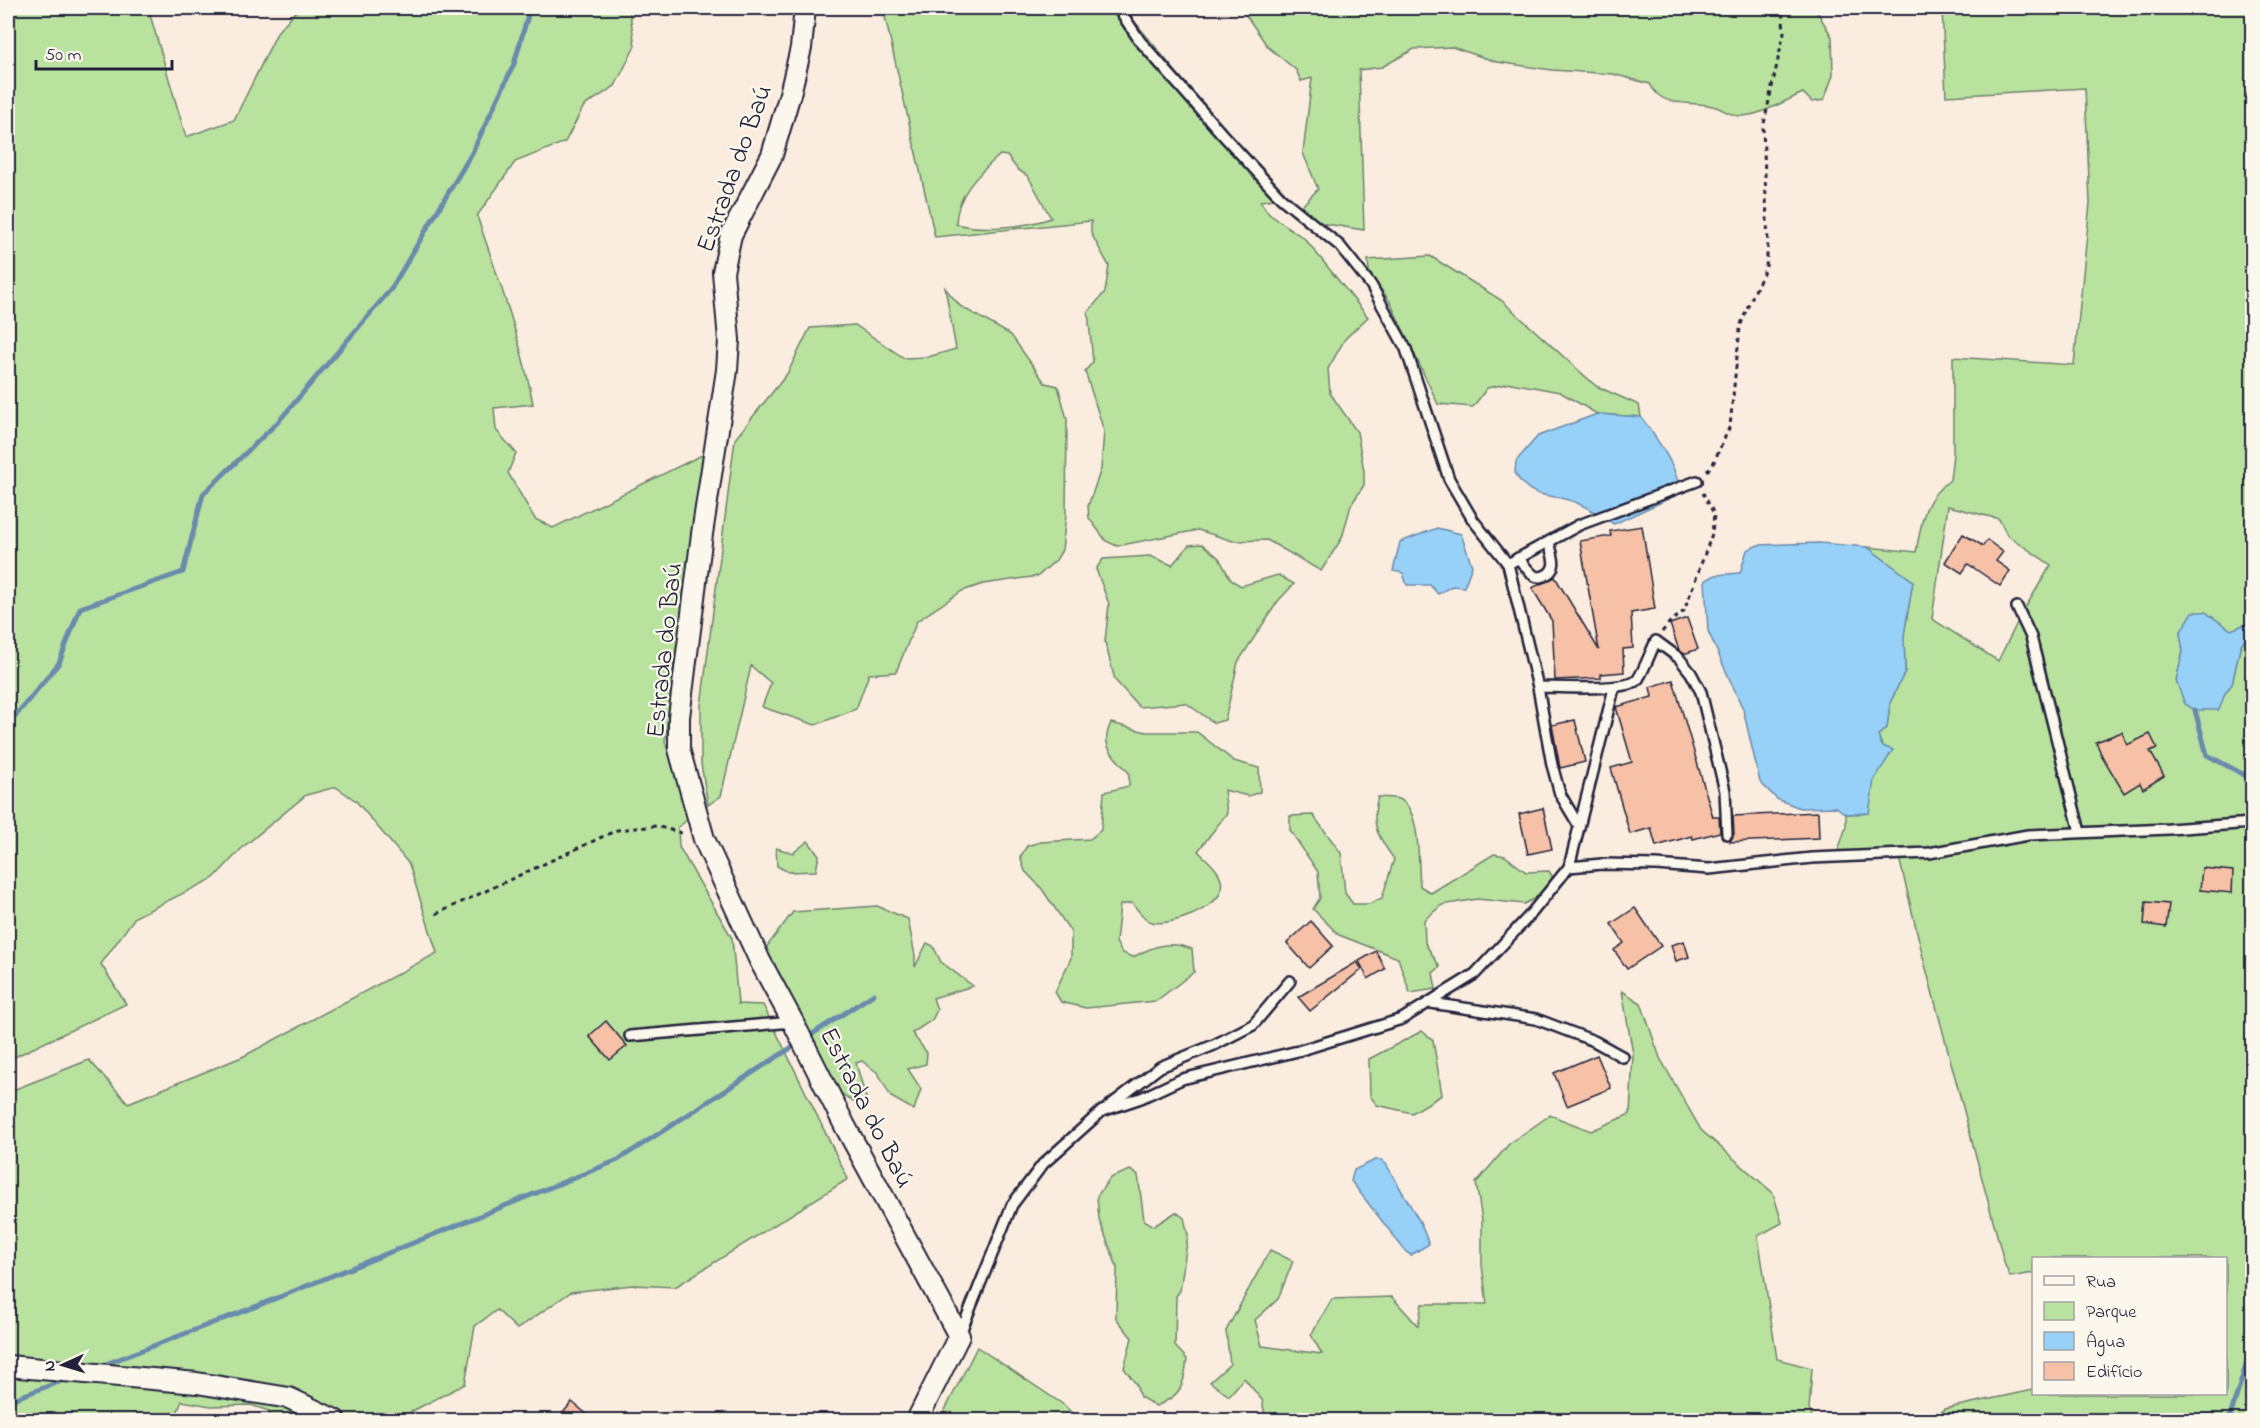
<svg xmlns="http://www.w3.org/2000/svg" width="2260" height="1428" font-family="'Indie Flower',sans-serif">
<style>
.green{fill:#b9e29f;stroke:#6e826d;stroke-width:1.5;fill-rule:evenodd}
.water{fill:#98d1f8;stroke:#698bac;stroke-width:1.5}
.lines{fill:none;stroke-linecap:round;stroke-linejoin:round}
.stream{stroke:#698bac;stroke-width:5}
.building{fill:#f6c1a7;stroke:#22223b;stroke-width:1.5}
.lane-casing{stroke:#22223b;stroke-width:14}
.street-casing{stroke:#22223b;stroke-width:24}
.path{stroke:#22223b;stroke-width:3;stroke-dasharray:4.5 4.5;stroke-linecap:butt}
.lane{stroke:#fbf7ec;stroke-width:9}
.street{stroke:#fbf7ec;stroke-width:20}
.labels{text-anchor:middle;stroke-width:4.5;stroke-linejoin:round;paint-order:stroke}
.street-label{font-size:26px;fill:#22223b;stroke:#fbf7ec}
</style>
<rect width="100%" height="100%" fill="#faecde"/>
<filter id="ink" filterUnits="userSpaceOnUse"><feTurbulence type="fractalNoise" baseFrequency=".0167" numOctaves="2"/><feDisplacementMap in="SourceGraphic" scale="12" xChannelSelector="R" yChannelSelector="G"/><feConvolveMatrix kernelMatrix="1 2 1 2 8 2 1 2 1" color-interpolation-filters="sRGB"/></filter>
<g filter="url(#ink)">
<g class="green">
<path d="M8,8H148L186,137L234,120L278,31L299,8H629L635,46L615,86L584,106L565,142L515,162L477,216C498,278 521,339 533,404L494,408L496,430L516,453L508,473L535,519L553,528L706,453L674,663L665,742L690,818L678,827L679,847L732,938L738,1004L763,1005L848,1179L675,1287L632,1285L571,1292L517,1329L497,1310L475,1326L465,1384L395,1420H270L269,1411L251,1405L211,1406L182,1401L174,1420H8V1092L89,1060L128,1103L242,1057L437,953L409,864L356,801L336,787L306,795L243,847L214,878L135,917L101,964L126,1004L8,1060Z"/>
<path d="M883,8H1127L1135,22L1203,105L1289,197L1260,201L1269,214L1305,239L1368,317L1345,339L1328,369L1330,393L1357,432L1364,471V485L1351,505L1342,538L1321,571L1267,540L1233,541L1198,530L1117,546L1106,541L1089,518L1088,506L1101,469L1104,431L1085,371L1093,362L1088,312L1105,292L1109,266L1091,233V221L935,237ZM1000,155L1007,156L1018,170L1028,176L1051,218C1025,227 982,231 956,224C956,195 979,173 1000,155Z"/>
<path d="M1241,8H1815L1832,37L1833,75L1824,100L1812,102L1803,93C1784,101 1762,115 1742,116C1733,117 1725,110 1716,107C1692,99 1663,111 1650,84L1613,74L1552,70L1497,62L1452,47L1414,49L1382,67L1359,70L1364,230L1314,222L1299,209L1318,189L1303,153L1312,78L1301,81L1296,70L1268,47Z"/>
<path d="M1942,8H2252V622L2231,630L2205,612L2180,633L2183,651L2176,681L2225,693L2232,684L2241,644L2252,634V1420H1934L1944,1409L2033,1390L2034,1394H2226V1258H2034L2033,1273L2010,1277L2005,1265L1923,957L1897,849L1848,854L1838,851L1846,827V814L1869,813L1873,780L1892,750L1882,746L1878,735L1887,728L1890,703L1905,671L1904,635L1913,581L1867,547L1916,552C1922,521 1923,499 1950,480L1953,454V357L2074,365L2090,203L2085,88L1946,96ZM1948,506L1999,519L2007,535L2051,565L2022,613L1998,661L1932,619Z"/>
<path d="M1430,256L1501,300L1596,386L1639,405L1641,417L1597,414L1560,392L1511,383L1487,388L1473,407L1438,404L1390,302L1369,272L1368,260Z"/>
<path d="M945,288L960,306L1011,335L1045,383L1058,386L1067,419L1066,515L1062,550L1056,560L1038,576L983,584L962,591L917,621L896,672L869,674L856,709L815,725L762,707L771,683L751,666L721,796L708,805L701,764V706L735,439L787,374L810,328L855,325L904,358L928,357L956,349Z"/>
<path d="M1202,544L1219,558L1231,580L1241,586L1278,575L1294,584L1278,601L1238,662L1225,720L1214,723L1186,703L1139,707L1115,680L1105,642L1109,604L1096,569L1103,559L1150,556L1172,565L1189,545Z"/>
<path d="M1111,723L1146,732H1197L1234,761L1259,768L1260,792L1248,796L1224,790L1227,813L1198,851C1208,862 1225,872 1221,890C1217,909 1169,927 1152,922C1144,920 1137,909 1132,903L1120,905L1116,942L1122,953L1133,957C1154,946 1168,940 1192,949L1194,972L1156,1001L1086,1008L1061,1002L1055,992L1071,958V932L1042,889L1025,871L1020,857L1027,846L1040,842L1090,839L1101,830L1104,792L1129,786V773C1114,755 1099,747 1111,723Z"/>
<path d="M1378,797C1384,798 1395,797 1401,800C1421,811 1418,865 1420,886L1431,893L1494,854L1505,856L1526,872L1549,871L1552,876L1551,886L1542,895L1524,904L1477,899L1442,905L1424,920L1425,943L1440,967L1433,973L1436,989L1410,993L1398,958L1339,935L1313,909L1320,898L1318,872L1290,830V816L1313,815L1341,853L1345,893L1353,904H1369L1382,898L1394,859C1378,837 1370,825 1378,797Z"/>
<path d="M808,841L819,855L816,871L788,872L777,866L776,848L793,853Z"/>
<path d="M877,906L908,919L915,956V967L927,943L933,946L941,962L973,986L933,998L937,1010L932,1020L912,1033L927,1053L926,1064L908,1069L921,1089L914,1110L891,1097L878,1073L862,1061L856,1063L866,1098L856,1104L841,1093L765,949L793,912Z"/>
<path d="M1622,991L1641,1003L1660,1058L1701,1130L1773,1193L1782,1223L1758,1236L1777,1359L1812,1368L1809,1409L1813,1420H1266L1262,1400L1244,1378L1229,1396L1210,1382L1230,1364L1226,1331L1270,1250L1293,1261L1278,1299L1255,1320L1262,1346L1322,1354L1311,1335L1332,1299L1392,1297L1418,1326L1422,1304H1487L1482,1265V1220L1476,1183L1509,1144L1550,1115L1591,1131L1630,1114L1633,1054Z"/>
<path d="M1422,1031L1433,1040L1442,1095L1412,1113L1377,1105L1370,1096L1369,1059Z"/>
<path d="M1130,1170L1138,1175L1144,1220L1154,1226L1176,1212L1184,1218L1188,1235L1180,1291L1176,1296L1175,1346L1187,1359C1184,1386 1182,1395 1156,1406L1140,1397L1136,1384L1124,1368L1132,1338L1116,1318L1117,1267L1099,1219L1097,1196L1110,1178Z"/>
<path d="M977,1347L1064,1405L1079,1420H940Z"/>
</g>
<g class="water">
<path d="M1597,414L1641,417C1652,432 1686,477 1677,495L1614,524C1601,516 1587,506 1572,501C1545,492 1534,501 1515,474L1516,461L1538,436Z"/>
<path d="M1437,528L1461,534L1472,566L1464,587L1452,586L1438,594L1430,585H1407L1403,573L1393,571L1400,542Z"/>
<path d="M1819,543L1867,547L1913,581L1904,635L1905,671L1890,703L1887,728L1878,735L1882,746L1893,750L1874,780L1869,813L1846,814L1836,807L1800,808L1777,799L1760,782L1743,709L1708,631L1705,581L1715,575L1740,573L1747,550L1758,545Z"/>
<path d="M2193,612H2205L2231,630L2252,622V634L2241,644L2232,684L2225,693L2219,710H2195L2185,704L2176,681L2183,651L2180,633Z"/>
<path d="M1375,1160H1381L1386,1164L1420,1222L1429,1244L1411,1255L1406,1252L1351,1181L1354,1170Z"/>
</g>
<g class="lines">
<g class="stream">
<path d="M2195,710L2207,755L2252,779"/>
<path d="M8,725L59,663L80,608L183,572L203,494L278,422L391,289L472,153L514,64L530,8"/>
<path d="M98,1367L257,1306L618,1160L874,994"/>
<path d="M8,1401L67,1379"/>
<path d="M2229,1420L2252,1346"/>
</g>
</g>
<g class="building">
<path d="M1642,526L1655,609L1631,613L1633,648L1623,649L1624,672L1601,674V678L1555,680L1552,621L1532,588L1555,577L1599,650L1580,541L1611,536L1610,531Z"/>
<path d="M1963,534L1983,546L1987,540L2003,552L1996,561L2010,571L2000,586L1968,564L1962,573L1945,562Z"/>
<path d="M1687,618L1698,649L1684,654L1679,650L1670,624Z"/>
<path d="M1673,680L1713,817H1719L1720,832L1693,839L1692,836L1656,846L1651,828L1630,834L1611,768L1632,762L1616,707L1652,697L1650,687Z"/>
<path d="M1575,720L1585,762L1560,768L1552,725Z"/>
<path d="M2122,732L2127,745L2150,734L2157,748L2150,751L2164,776L2143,789L2140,783L2124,793L2102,756L2096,742Z"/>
<path d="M1543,808L1552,849L1528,854L1519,814Z"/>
<path d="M1818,812L1819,838L1730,842L1734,834L1733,816Z"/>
<path d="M2202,868L2233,871L2232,893L2200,890Z"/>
<path d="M2146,902L2169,904L2166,927L2144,924Z"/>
<path d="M1635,908L1661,946L1627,969L1614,950L1624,943L1611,924Z"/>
<path d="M1311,921L1333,946L1309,968L1287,943Z"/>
<path d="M1684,941L1689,957L1676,961L1671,945Z"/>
<path d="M1376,951L1385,969L1368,979L1359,961Z"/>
<path d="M1357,962L1362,969L1310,1011L1298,997Z"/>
<path d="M606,1021L627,1046L610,1060L589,1036Z"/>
<path d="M1597,1055L1611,1088L1567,1106L1554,1073Z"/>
<path d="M572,1402L594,1420H557Z"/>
</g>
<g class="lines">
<g class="lane-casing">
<g id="lane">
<path d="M1118,8L1140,41L1222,134L1281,198L1340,246L1371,285L1406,349L1449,479L1473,520L1508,564L1538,687L1552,765L1560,794L1579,826"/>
<path d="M1518,558C1523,563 1529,573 1535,576C1538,578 1541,577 1544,576C1560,569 1552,555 1549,542"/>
<path d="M1508,564L1579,525L1697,481"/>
<path d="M2017,607L2031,637L2080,832"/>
<path d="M1538,687C1557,687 1628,692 1638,679C1645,668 1650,653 1656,641L1679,658L1691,673L1701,692L1725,791L1727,834"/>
<path d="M1569,867L1602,864L1656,865L1709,869L1812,858L1929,853L2028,835L2169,829L2252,823"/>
<path d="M1431,1003L1536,1019L1594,1041L1623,1057"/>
<path d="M630,1036L793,1022"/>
<path d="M1108,1107L1160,1067L1214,1045L1253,1025L1290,981"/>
<path d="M960,1334L1012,1205L1043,1164L1102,1111L1141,1098L1182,1079L1298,1051L1402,1019L1475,974L1530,915L1569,867L1614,688"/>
</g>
</g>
<g class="street-casing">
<g id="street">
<path d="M805,8L801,48L790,94L772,155L731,235L723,272L729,340L727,370L702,534L679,717V749L704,839L760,961L793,1022L845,1126L959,1336L917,1420"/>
<path d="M8,1366L197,1383L289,1398L335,1420"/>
</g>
</g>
<g class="path">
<path d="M1707,471L1713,464L1730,426L1740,327L1747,308L1766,267L1768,243L1763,128L1784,32L1782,8"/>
<path d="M1662,632L1669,623L1684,611L1712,534L1714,514L1703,493"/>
<path d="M436,914L617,830L656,826L685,834"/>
</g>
<use href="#lane" class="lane"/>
<use href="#street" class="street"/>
</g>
</g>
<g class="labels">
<g class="street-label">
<text transform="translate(733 168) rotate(-70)" y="9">Estrada do Baú</text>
<text transform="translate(663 650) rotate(-84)" y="9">Estrada do Baú</text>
<text transform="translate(868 1107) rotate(63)" y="9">Estrada do Baú</text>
</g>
</g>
<rect width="2260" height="1428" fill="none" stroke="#fbf7ec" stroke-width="30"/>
<rect x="15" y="15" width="2230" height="1398" fill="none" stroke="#22223b" stroke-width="2" filter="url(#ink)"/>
<rect x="2032" y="1257" width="195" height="138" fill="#fbf7ec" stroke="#a4a2a5" stroke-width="1.5"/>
<rect x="2044" y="1276" width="30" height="9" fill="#fbf7ec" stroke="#a4a2a5" stroke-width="1.5"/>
<text x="2086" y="1287" font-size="18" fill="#22223b">Rua</text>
<rect x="2044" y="1302" width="30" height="18" fill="#b9e29f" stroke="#a4a2a5" stroke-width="1.5"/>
<text x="2086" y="1317" font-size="18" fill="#22223b">Parque</text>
<rect x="2044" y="1332" width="30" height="18" fill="#98d1f8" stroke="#a4a2a5" stroke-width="1.5"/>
<text x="2086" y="1347" font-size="18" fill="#22223b">Água</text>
<rect x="2044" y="1362" width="30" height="18" fill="#f6c1a7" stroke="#a4a2a5" stroke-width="1.5"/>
<text x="2086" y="1377" font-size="18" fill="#22223b">Edifício</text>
<g transform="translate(63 1365) rotate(266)" stroke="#fbf7ec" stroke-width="4.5" paint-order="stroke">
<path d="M0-4.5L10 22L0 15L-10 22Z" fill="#22223b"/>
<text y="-9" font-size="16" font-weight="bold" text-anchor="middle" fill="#22223b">N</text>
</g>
<path d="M36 60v9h136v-9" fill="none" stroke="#22223b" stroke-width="3"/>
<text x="45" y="60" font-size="18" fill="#22223b" stroke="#fbf7ec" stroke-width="4.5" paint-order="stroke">50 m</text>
</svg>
